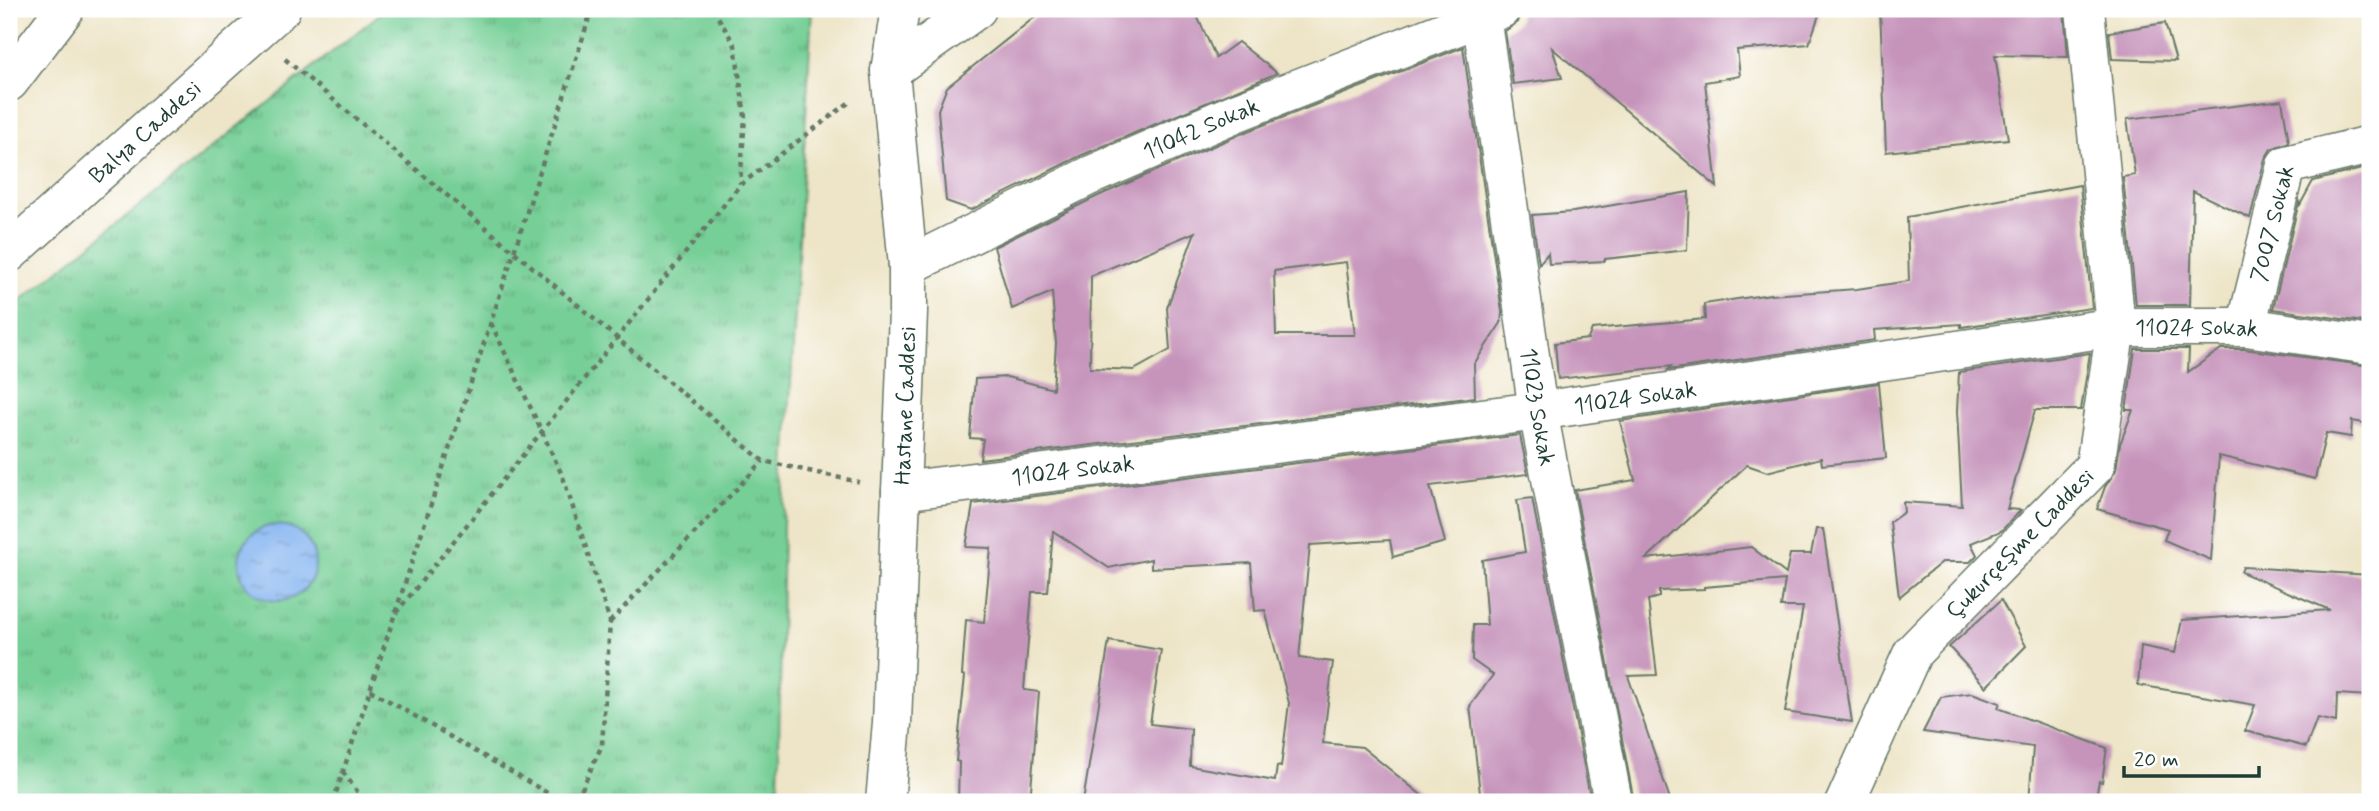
<svg xmlns="http://www.w3.org/2000/svg" width="2379" height="811" font-family="Mynerve,sans-serif">
<style>
.park{fill:url(#park-tufts);stroke:#4a8665;stroke-width:2}
.water{fill:url(#water-ripples);stroke:#527992;stroke-width:2}
.building{fill:#c694bb;fill-rule:evenodd}
.lines{fill:none;stroke-linecap:round;stroke-linejoin:round}
.street-casing{stroke:#677868;stroke-width:41}
.secondary-casing{stroke:#677868;stroke-width:41}
.path{stroke:#677868;stroke-width:4.5;stroke-dasharray:5 5;stroke-linecap:butt}
.street{stroke:#fff;stroke-width:38}
.secondary{stroke:#fff;stroke-width:38}
.labels{text-anchor:middle;stroke-width:5;stroke-linejoin:round;paint-order:stroke}
.street-label{font-size:23px;fill:#1f3d34;stroke:#fff}
</style>
<defs>
<pattern id="park-tufts" width="24" height="20" patternUnits="userSpaceOnUse" patternTransform="scale(1.75)"><rect width="24" height="20" fill="#76cf96"/><path d="M3 7l-1-3M5 7V3M7 7l1-3M15 17l-1-3M17 17v-4M19 17l1-3" fill="none" stroke="#60a97b"/></pattern>
<pattern id="water-ripples" width="26" height="14" patternUnits="userSpaceOnUse" patternTransform="scale(1.75)"><rect width="26" height="14" fill="#86b5f1"/><path d="M2 4q2-2 4 0t4 0M15 11q2-2 4 0t4 0" fill="none" stroke="#6d94c4"/></pattern>
</defs>
<rect width="100%" height="100%" fill="#fff"/>
<filter id="ink" filterUnits="userSpaceOnUse"><feTurbulence type="fractalNoise" baseFrequency=".0143" numOctaves="2"/><feDisplacementMap in="SourceGraphic" scale="14" xChannelSelector="R" yChannelSelector="G"/><feConvolveMatrix kernelMatrix="1 2 1 2 8 2 1 2 1" color-interpolation-filters="sRGB"/></filter>
<filter id="wash" filterUnits="userSpaceOnUse"><feTurbulence type="fractalNoise" baseFrequency=".00686" numOctaves="4" result="noise"/><feDisplacementMap in="SourceGraphic" scale="28" xChannelSelector="R" yChannelSelector="G"/><feGaussianBlur stdDeviation="1.57" result="paint"/><feColorMatrix in="noise" values="0 0 0 0 0 0 0 0 0 0 0 0 0 0 0 0 0 1.4 0 .05"/><feComposite in="paint" operator="in"/></filter>
<g filter="url(#wash)">
<rect width="100%" height="100%" fill="#eee5c8"/>
<path class="park" d="M386,9H812L783,525L778,802H9V310Z"/>
<circle class="water" cx="277" cy="563" r="38"/>
<g id="blocks">
<g class="building">
<path d="M1045,9H1194L1216,58L1238,42L1277,73L1080,156L971,210L946,201L938,110L947,87Z"/>
<path d="M1522,9H1821L1809,44L1737,50L1740,76L1705,82L1717,187L1552,48L1562,78L1513,84L1505,31L1518,22Z"/>
<path d="M1880,9H2064L2068,57L1995,55L2008,139L1886,152Z"/>
<path d="M2165,23L2176,61L2112,59L2109,32Z"/>
<path d="M1463,47L1502,312L1501,323L1474,364L1475,397L980,459L983,439L970,438L975,379L1007,377L1053,389L1056,344L1052,292L1012,309L994,247L1098,196L1243,133ZM1195,232L1167,308L1170,350L1134,370L1090,368L1091,276ZM1346,262L1355,335H1276L1274,271Z"/>
<path d="M2282,100L2289,142L2271,149L2265,159L2250,218L2193,191L2190,305H2136L2123,177L2135,175L2127,119Z"/>
<path d="M2370,167V323L2273,309L2299,202L2300,205L2313,181Z"/>
<path d="M2080,185L2092,308L1961,327V324L1874,330L1875,340L1668,370L1672,366L1558,379L1555,343L1588,339L1592,329L1705,319L1704,304L1771,294V295L1857,289L1909,281L1907,217Z"/>
<path d="M1689,192L1687,250L1605,259V261L1549,264L1548,253L1539,264L1532,215L1573,212Z"/>
<path d="M2135,349H2189L2188,372L2221,349H2244L2370,366V424L2352,421L2351,437L2326,433L2315,479L2219,456L2211,560L2164,540L2168,529L2097,509L2105,487L2116,470L2120,444L2133,410H2126Z"/>
<path d="M2090,353L2081,410H2035L2007,509L2021,510L2001,531L1971,543L1977,555L1970,562H1942L1899,597L1890,522L1904,512L1903,502L1962,506L1957,411L1959,372Z"/>
<path d="M1879,383L1886,458L1822,465L1821,458L1767,472L1747,465L1646,559L1751,547L1786,574L1790,554H1811L1816,529H1823L1852,722L1785,712L1803,607H1781L1785,580L1704,587V589L1659,591V597L1648,600L1657,675L1628,676L1671,802H1634L1575,490L1635,480L1620,421Z"/>
<path d="M1520,435L1528,474L1430,486L1445,542L1393,557L1390,540L1310,545L1299,658L1333,662L1323,743L1362,747L1430,802H1083L1109,641L1161,650L1150,724L1191,729L1190,766L1275,781L1277,766L1281,767L1289,703L1265,610L1255,611L1251,563L1151,568V559L1109,568L1053,531L1048,592H1032L1024,690L1039,692L1030,802H958L959,762L956,761L965,676L962,675L966,620L984,622L991,548L966,547L973,504Z"/>
<path d="M1532,498L1591,802H1481L1470,706L1493,675L1472,660L1473,625H1487L1482,560L1525,552L1517,500Z"/>
<path d="M2243,567L2370,575V696L2337,694L2336,722L2317,718L2306,747L2245,731L2255,705L2138,685L2141,646L2175,653L2182,620L2330,610L2241,572Z"/>
<path d="M2001,600L2026,646L1986,687L1949,647Z"/>
<path d="M1972,693L2000,703L1998,708L2107,748L2102,782L2099,781L2095,802H2029L2033,747L1923,732L1941,697Z"/>
</g>
</g>
</g>
<g filter="url(#ink)">
<use href="#blocks" fill-opacity="0" stroke="#677868" stroke-width="2"/>
<g class="lines">
<g class="street-casing">
<g id="street">
<path id="s1" d="M1480,9L1538,411L1613,802"/>
<path d="M890,71L977,9"/>
<path d="M9,82L65,9"/>
<path id="s2" d="M908,266L1089,176L1235,113L1501,9"/>
<path id="s3" d="M2246,327L2286,165L2370,145"/>
<path id="s4" d="M901,491L1538,411L2116,327H2246L2370,345"/>
<path id="s5" d="M1845,802L1913,652L2095,466L2116,327L2085,9"/>
</g>
</g>
<g class="secondary-casing">
<g id="secondary">
<path id="s6" d="M9,253L281,9"/>
<path id="s7" d="M885,802L892,723L908,312V266L890,71L900,9"/>
</g>
</g>
<g class="path">
<path d="M713,9L735,45L745,117L740,184"/>
<path d="M285,59L763,461L859,482"/>
<path d="M491,323L563,477L610,622L602,745L576,802"/>
<path d="M396,613L740,185L851,101"/>
<path d="M610,622L763,461"/>
<path d="M370,690L563,802"/>
<path d="M343,772L365,802"/>
<path d="M333,802L514,252L592,9"/>
</g>
<use href="#street" class="street"/>
<use href="#secondary" class="secondary"/>
</g>
</g>
<g class="labels">
<g class="street-label">
<text dy="8" stroke="none"><textPath href="#s2" startOffset="324">11042 Sokak</textPath></text>
<text dy="8" stroke="none"><textPath href="#s6" startOffset="182">Balya Caddesi</textPath></text>
<text dy="8" stroke="none"><textPath href="#s3" startOffset="107">7007 Sokak</textPath></text>
<text dy="8" stroke="none"><textPath href="#s4" startOffset="1307">11024 Sokak</textPath></text>
<text dy="8" stroke="none"><textPath href="#s4" startOffset="740">11024 Sokak</textPath></text>
<text dy="8" stroke="none"><textPath href="#s7" startOffset="397">Hastane Caddesi</textPath></text>
<text dy="8" stroke="none"><textPath href="#s1" startOffset="402">11023 Sokak</textPath></text>
<text dy="8" stroke="none"><textPath href="#s4" startOffset="173">11024 Sokak</textPath></text>
<text dy="8" stroke="none"><textPath href="#s5" startOffset="317">Çukurçeşme Caddesi</textPath></text>
</g>
</g>
<rect width="2379" height="811" fill="none" stroke="#fff" stroke-width="35"/>
<path d="M2124 766v10h135v-10" fill="none" stroke="#1f3d34" stroke-width="3.5"/>
<text x="2134" y="766" font-size="21" fill="#1f3d34" stroke="#ffffff" stroke-width="5" paint-order="stroke">20 m</text>
</svg>
